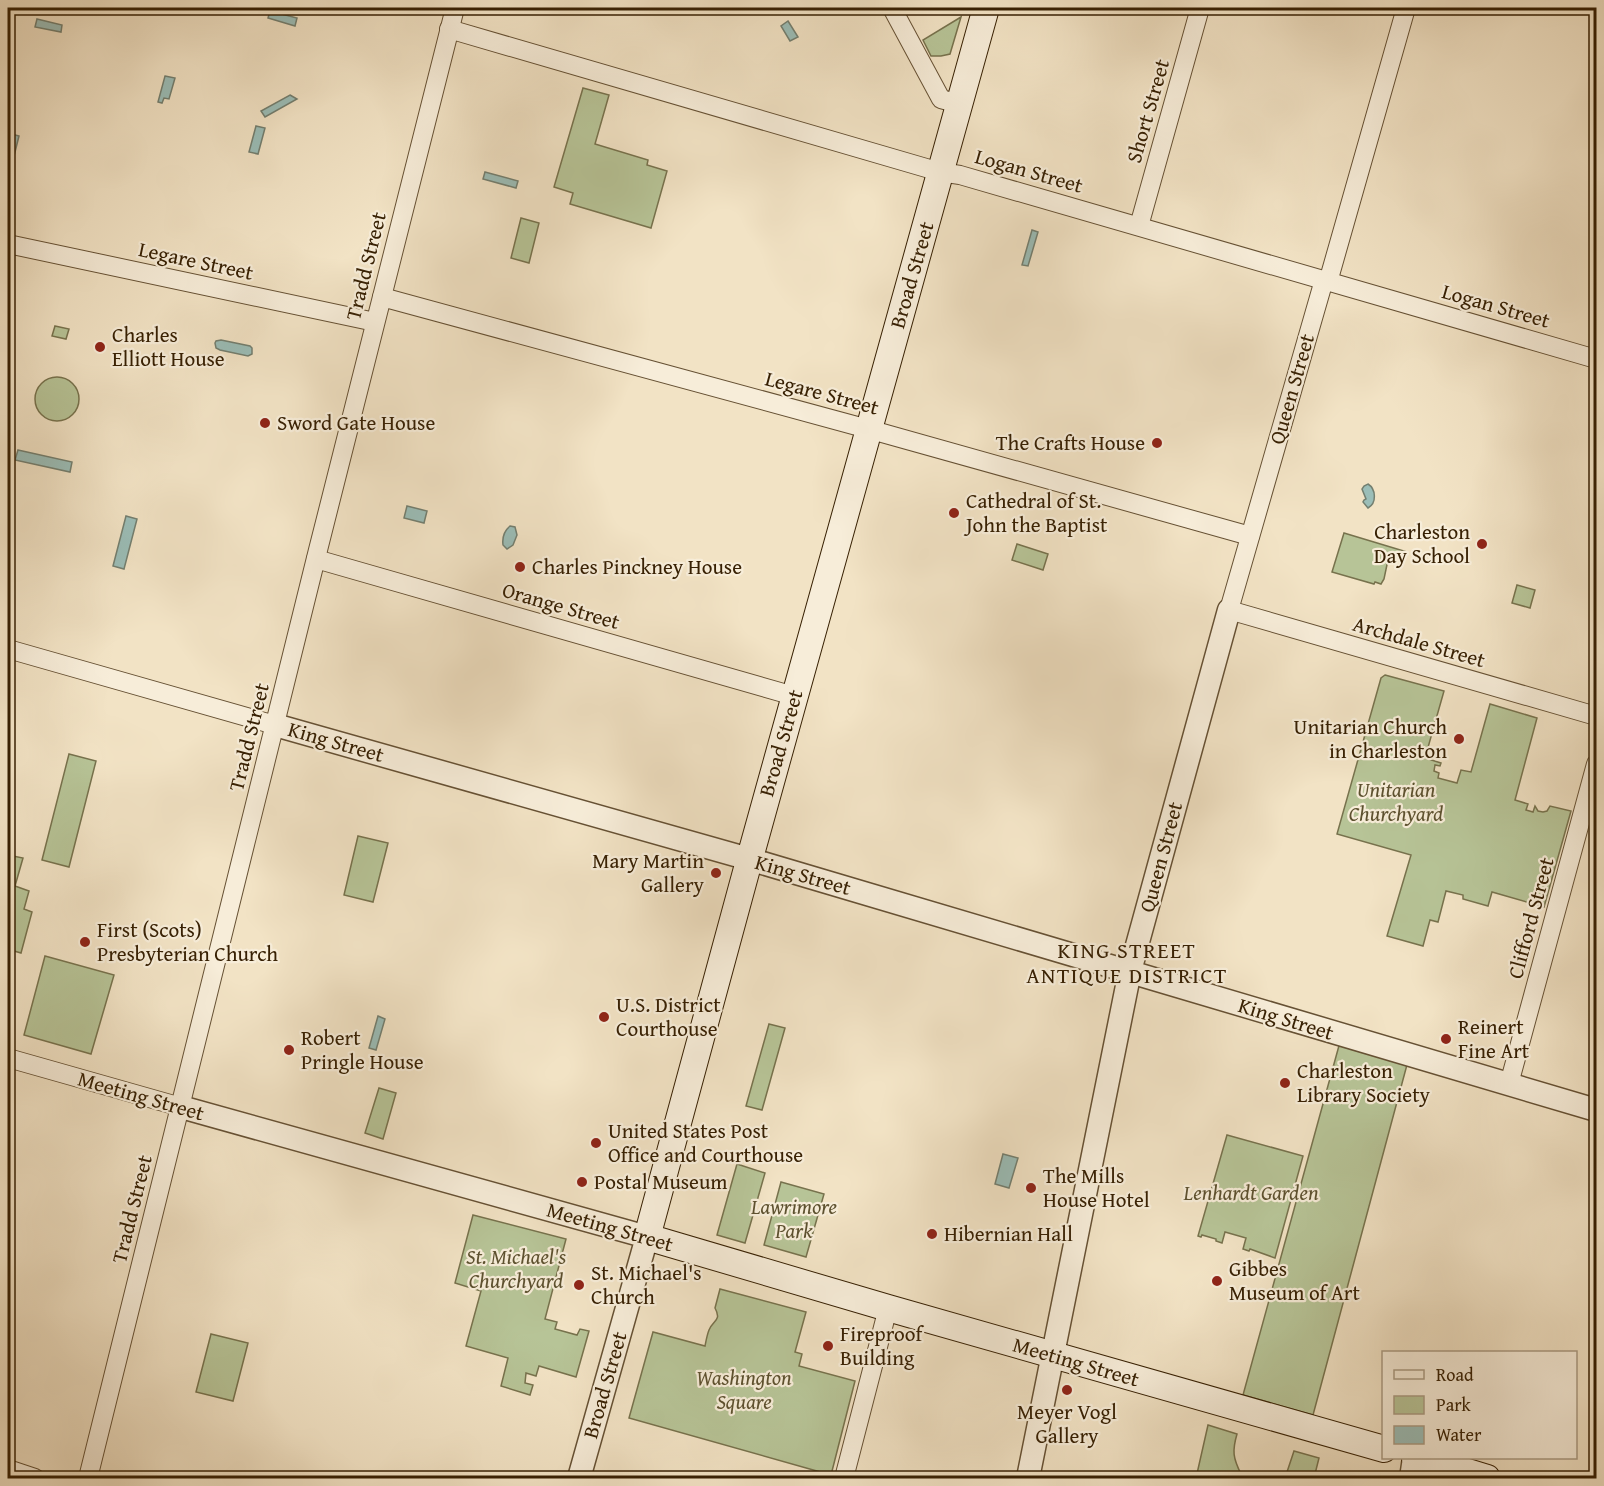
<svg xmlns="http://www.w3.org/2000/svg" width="1604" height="1486" font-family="'Gentium Book Plus',serif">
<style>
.green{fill:#b7c497;stroke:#77724d;stroke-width:1.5}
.water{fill:#9bbeb8;stroke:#737f70;stroke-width:1.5}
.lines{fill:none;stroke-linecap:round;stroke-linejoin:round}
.minor-casing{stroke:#665134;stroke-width:20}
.tertiary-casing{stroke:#665134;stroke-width:25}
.secondary-casing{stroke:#372003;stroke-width:28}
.minor{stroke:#f7edd9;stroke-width:18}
.tertiary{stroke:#f7edd9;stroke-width:22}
.secondary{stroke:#f7edd9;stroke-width:26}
.poi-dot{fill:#8f2418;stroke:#f7edd9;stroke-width:2}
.labels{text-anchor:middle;stroke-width:4.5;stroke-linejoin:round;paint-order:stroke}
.street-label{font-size:21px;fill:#372003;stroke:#f7edd9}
.poi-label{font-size:21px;fill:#372003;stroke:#f7edd9;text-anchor:start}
.park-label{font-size:21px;font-style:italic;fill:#5d512f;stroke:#f7edd9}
.neighbourhood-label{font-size:22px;letter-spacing:1.5px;fill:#372003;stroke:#f7edd9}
</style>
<rect width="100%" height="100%" fill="#f2e3c5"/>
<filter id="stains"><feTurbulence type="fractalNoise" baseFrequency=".00333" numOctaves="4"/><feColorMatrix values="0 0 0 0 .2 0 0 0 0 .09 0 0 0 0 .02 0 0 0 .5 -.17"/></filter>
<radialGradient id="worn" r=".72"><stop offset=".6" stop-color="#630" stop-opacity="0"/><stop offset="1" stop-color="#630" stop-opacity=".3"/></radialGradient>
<g class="green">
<path d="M961,17L950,54L941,56H931L923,40Z"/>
<path d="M583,88L609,95L595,144L648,160L647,165L667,171L651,228L570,204L573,193L554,187Z"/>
<path d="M521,218L539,223L529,263L511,258Z"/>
<path d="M55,326L69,329L66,339L52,336Z"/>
<circle cx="57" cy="399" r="22"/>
<path d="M1344,533L1407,552L1404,560L1400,559V558L1389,555L1384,579L1381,584L1375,582L1374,584L1332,572Z"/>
<path d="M1017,544L1048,554L1043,570L1012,560Z"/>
<path d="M1517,585L1535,590L1530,608L1512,603Z"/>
<path d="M1385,675L1444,691L1425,758L1441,763L1440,766L1435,765L1434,771L1439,773L1438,778L1457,783L1461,770L1471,772L1490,704L1537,718L1515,800L1528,804L1526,810L1533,812L1535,806L1538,811L1543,812L1547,811L1550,806L1571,811L1544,907L1492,892L1488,906L1463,899V895L1446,891L1438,922L1430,920L1423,946L1387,936L1411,855L1337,834L1381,678Z"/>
<path d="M69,754L96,761L69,867L42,860Z"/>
<path d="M358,836L388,843L373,902L344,895Z"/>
<path d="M8,855L23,858L15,886L29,891L24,909L32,912L21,953L14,951L12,959L9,958L8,963Z"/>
<path d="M45,956L114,975L91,1054L24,1035Z"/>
<path d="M769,1024L785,1028L762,1110L746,1106Z"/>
<path d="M1340,1042L1408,1061L1313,1415L1243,1395Z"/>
<path d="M379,1088L396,1093L383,1139L365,1133Z"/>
<path d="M1227,1135L1303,1156L1275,1258L1250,1249L1249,1251L1243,1249L1246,1238L1225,1232L1222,1243L1216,1241V1239L1202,1235L1201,1237L1198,1236Z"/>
<path d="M737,1164L765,1173L745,1243L717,1235Z"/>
<path d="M781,1182L824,1194L806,1257L764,1245Z"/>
<path d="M473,1215L566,1239L545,1319L557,1322L555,1329L577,1335L580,1329L589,1331L576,1377L539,1366L536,1376L526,1373L525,1383L533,1385L530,1395L501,1386L508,1358L466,1346L481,1291L455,1283Z"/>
<path d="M720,1289L806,1312L795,1352L802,1354L799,1366L855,1381L831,1475L629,1418L653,1332L705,1346C706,1341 707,1335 709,1330C713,1320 722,1321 715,1308Z"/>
<path d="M211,1334L248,1343L233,1401L196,1392Z"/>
<path d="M1208,1425L1237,1434C1232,1451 1233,1458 1241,1474L1236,1478H1196Z"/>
<path d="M1294,1451L1319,1458L1314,1478H1285Z"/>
</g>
<g class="water">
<path d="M270,11L297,18L295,26L268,18Z"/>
<path d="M37,19L62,25L61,32L35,27Z"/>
<path d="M788,21L798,37L790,41L781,26Z"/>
<path d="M165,76L175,78L169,99L164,98L162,103L158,102Z"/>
<path d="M290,95L297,99L265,117L261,111Z"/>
<path d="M256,126L265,128L258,154L249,152Z"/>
<path d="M8,133L19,136L14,156L8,154Z"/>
<path d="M485,172L518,181L516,188L483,179Z"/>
<path d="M1032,230L1038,232L1028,266L1022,265Z"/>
<path d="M221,340L250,346L252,348V354L248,356L220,350L216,348L215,343L216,341Z"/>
<path d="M18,450L72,462L70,472L15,460Z"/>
<path d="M1368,484C1376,489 1377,503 1368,508L1363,502L1364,500L1366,499L1362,489L1364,486Z"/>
<path d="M407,506L427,511L424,523L404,518Z"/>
<path d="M126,516L137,519L124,569L113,566Z"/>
<path d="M510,526L515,527L517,535L513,545L507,549L503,545C502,537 504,531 510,526Z"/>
<path d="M378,1016L385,1019L376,1050L369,1048Z"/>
<path d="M1003,1154L1018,1158L1009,1188L995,1184Z"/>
</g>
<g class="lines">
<g class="minor-casing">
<g id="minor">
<path d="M892,8L941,99L959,104"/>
<path d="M449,29L940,172L960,175L1596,359"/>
<path d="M1139,226L1200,8"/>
<path d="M8,244L375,322"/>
<path d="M1324,280L1229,610L1596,716"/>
<path d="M1328,282L1406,8"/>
<path d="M382,297L868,429L1250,536"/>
<path d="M316,559L794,696"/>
<path d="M8,649L275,725"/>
<path d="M8,1058L181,1107"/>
<path d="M1509,1084L1596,764"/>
<path d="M8,1469L35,1478"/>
<path d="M88,1478L318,550L455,8"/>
<path d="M844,1478L888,1308"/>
</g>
</g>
<g class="tertiary-casing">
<g id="tertiary">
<path d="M275,725L749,859L1596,1110"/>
<path d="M181,1107L647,1237L579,1478"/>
<path d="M1028,1478L1130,971L1229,610"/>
<path d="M1411,1478L1414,1458"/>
</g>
</g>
<g class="secondary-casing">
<g id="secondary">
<path d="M986,8L746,872L647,1237L888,1308L1384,1449"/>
<path d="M1415,1458L1428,1460L1487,1478"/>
</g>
</g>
<use href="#minor" class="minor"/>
<use href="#tertiary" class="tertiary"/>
<use href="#secondary" class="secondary"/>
</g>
<g class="poi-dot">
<circle cx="100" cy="347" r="6"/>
<circle cx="265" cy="423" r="6"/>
<circle cx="1157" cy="443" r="6"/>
<circle cx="954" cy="513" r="6"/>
<circle cx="1482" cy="544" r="6"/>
<circle cx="520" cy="567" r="6"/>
<circle cx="1459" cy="739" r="6"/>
<circle cx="716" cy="873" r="6"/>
<circle cx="85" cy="942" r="6"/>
<circle cx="604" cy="1017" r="6"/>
<circle cx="1446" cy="1039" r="6"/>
<circle cx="289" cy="1050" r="6"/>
<circle cx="1285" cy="1083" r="6"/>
<circle cx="596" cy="1143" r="6"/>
<circle cx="582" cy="1182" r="6"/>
<circle cx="1031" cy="1188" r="6"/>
<circle cx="932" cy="1234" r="6"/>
<circle cx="1217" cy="1281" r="6"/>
<circle cx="579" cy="1285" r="6"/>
<circle cx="828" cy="1346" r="6"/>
<circle cx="1067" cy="1390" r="6"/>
</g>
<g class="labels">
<g class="street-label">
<text transform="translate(1148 111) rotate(-74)" y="7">Short Street</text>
<text transform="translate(1029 171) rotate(16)" y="7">Logan Street</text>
<text transform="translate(196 261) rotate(12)" y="7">Legare Street</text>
<text transform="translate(366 266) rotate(-76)" y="7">Tradd Street</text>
<text transform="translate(912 275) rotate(-74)" y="7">Broad Street</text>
<text transform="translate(1496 306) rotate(16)" y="7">Logan Street</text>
<text transform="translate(1292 389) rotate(-74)" y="7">Queen Street</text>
<text transform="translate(822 393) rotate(15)" y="7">Legare Street</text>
<text transform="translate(561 606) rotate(16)" y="7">Orange Street</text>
<text transform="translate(1419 642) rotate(16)" y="7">Archdale Street</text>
<text transform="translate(249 737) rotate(-76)" y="7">Tradd Street</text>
<text transform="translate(336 742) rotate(16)" y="7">King Street</text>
<text transform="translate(781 743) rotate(-74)" y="7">Broad Street</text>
<text transform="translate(1161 857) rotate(-75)" y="7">Queen Street</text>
<text transform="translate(803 875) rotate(16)" y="7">King Street</text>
<text transform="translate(1531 918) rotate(-75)" y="7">Clifford Street</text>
<text transform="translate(1286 1019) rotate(17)" y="7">King Street</text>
<text transform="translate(141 1096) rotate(16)" y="7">Meeting Street</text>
<text transform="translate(132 1209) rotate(-76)" y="7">Tradd Street</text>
<text transform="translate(610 1227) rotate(16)" y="7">Meeting Street</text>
<text transform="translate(1076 1362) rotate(16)" y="7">Meeting Street</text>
<text transform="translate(605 1385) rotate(-74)" y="7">Broad Street</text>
</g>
<g class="poi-label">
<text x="112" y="342">Charles<tspan x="112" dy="24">Elliott House</tspan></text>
<text x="277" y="430">Sword Gate House</text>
<text x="1145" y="450" text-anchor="end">The Crafts House</text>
<text x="966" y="508">Cathedral of St.<tspan x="966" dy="24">John the Baptist</tspan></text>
<text x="1470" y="539" text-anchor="end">Charleston<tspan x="1470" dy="24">Day School</tspan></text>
<text x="532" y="574">Charles Pinckney House</text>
<text x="1447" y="734" text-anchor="end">Unitarian Church<tspan x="1447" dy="24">in Charleston</tspan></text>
<text x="704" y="868" text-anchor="end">Mary Martin<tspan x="704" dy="24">Gallery</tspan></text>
<text x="97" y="937">First (Scots)<tspan x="97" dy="24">Presbyterian Church</tspan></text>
<text x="616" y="1012">U.S. District<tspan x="616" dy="24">Courthouse</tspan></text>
<text x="1458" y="1034">Reinert<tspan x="1458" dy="24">Fine Art</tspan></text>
<text x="301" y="1045">Robert<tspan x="301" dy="24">Pringle House</tspan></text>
<text x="1297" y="1078">Charleston<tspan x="1297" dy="24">Library Society</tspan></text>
<text x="608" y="1138">United States Post<tspan x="608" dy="24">Office and Courthouse</tspan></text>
<text x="1043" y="1183">The Mills<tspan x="1043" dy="24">House Hotel</tspan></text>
<text x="594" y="1189">Postal Museum</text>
<text x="944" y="1241">Hibernian Hall</text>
<text x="1229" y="1276">Gibbes<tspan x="1229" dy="24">Museum of Art</tspan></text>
<text x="591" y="1280">St. Michael's<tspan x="591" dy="24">Church</tspan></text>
<text x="840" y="1341">Fireproof<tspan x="840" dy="24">Building</tspan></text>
<text x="1067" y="1419" text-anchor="middle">Meyer Vogl<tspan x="1067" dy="24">Gallery</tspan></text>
</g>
<g class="park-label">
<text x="1396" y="797">Unitarian<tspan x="1396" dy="24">Churchyard</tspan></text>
<text x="1251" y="1200">Lenhardt Garden</text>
<text x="794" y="1214">Lawrimore<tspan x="794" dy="24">Park</tspan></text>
<text x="516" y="1264">St. Michael's<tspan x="516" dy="24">Churchyard</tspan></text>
<text x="744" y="1385">Washington<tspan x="744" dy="24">Square</tspan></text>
</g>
<g class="neighbourhood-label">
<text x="1127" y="958">KING STREET<tspan x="1127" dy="25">ANTIQUE DISTRICT</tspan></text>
</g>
</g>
<rect width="1604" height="1486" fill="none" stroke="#f2e3c5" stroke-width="30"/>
<rect x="9" y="9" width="1586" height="1468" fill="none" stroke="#372003" stroke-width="3"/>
<rect x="15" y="15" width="1574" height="1456" fill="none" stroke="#372003" stroke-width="1.5"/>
<rect x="1382" y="1351" width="195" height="108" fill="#f7edd9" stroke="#aa9b83" stroke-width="1.5"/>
<rect x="1394" y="1370" width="30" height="9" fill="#f7edd9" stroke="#aa9b83" stroke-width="1.5"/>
<text x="1436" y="1381" font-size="18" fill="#372003">Road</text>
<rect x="1394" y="1396" width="30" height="18" fill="#b7c497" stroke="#aa9b83" stroke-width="1.5"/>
<text x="1436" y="1411" font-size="18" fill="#372003">Park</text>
<rect x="1394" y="1426" width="30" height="18" fill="#9bbeb8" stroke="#aa9b83" stroke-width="1.5"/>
<text x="1436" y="1441" font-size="18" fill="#372003">Water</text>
<rect width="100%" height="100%" filter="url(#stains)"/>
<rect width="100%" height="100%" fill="url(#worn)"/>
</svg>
